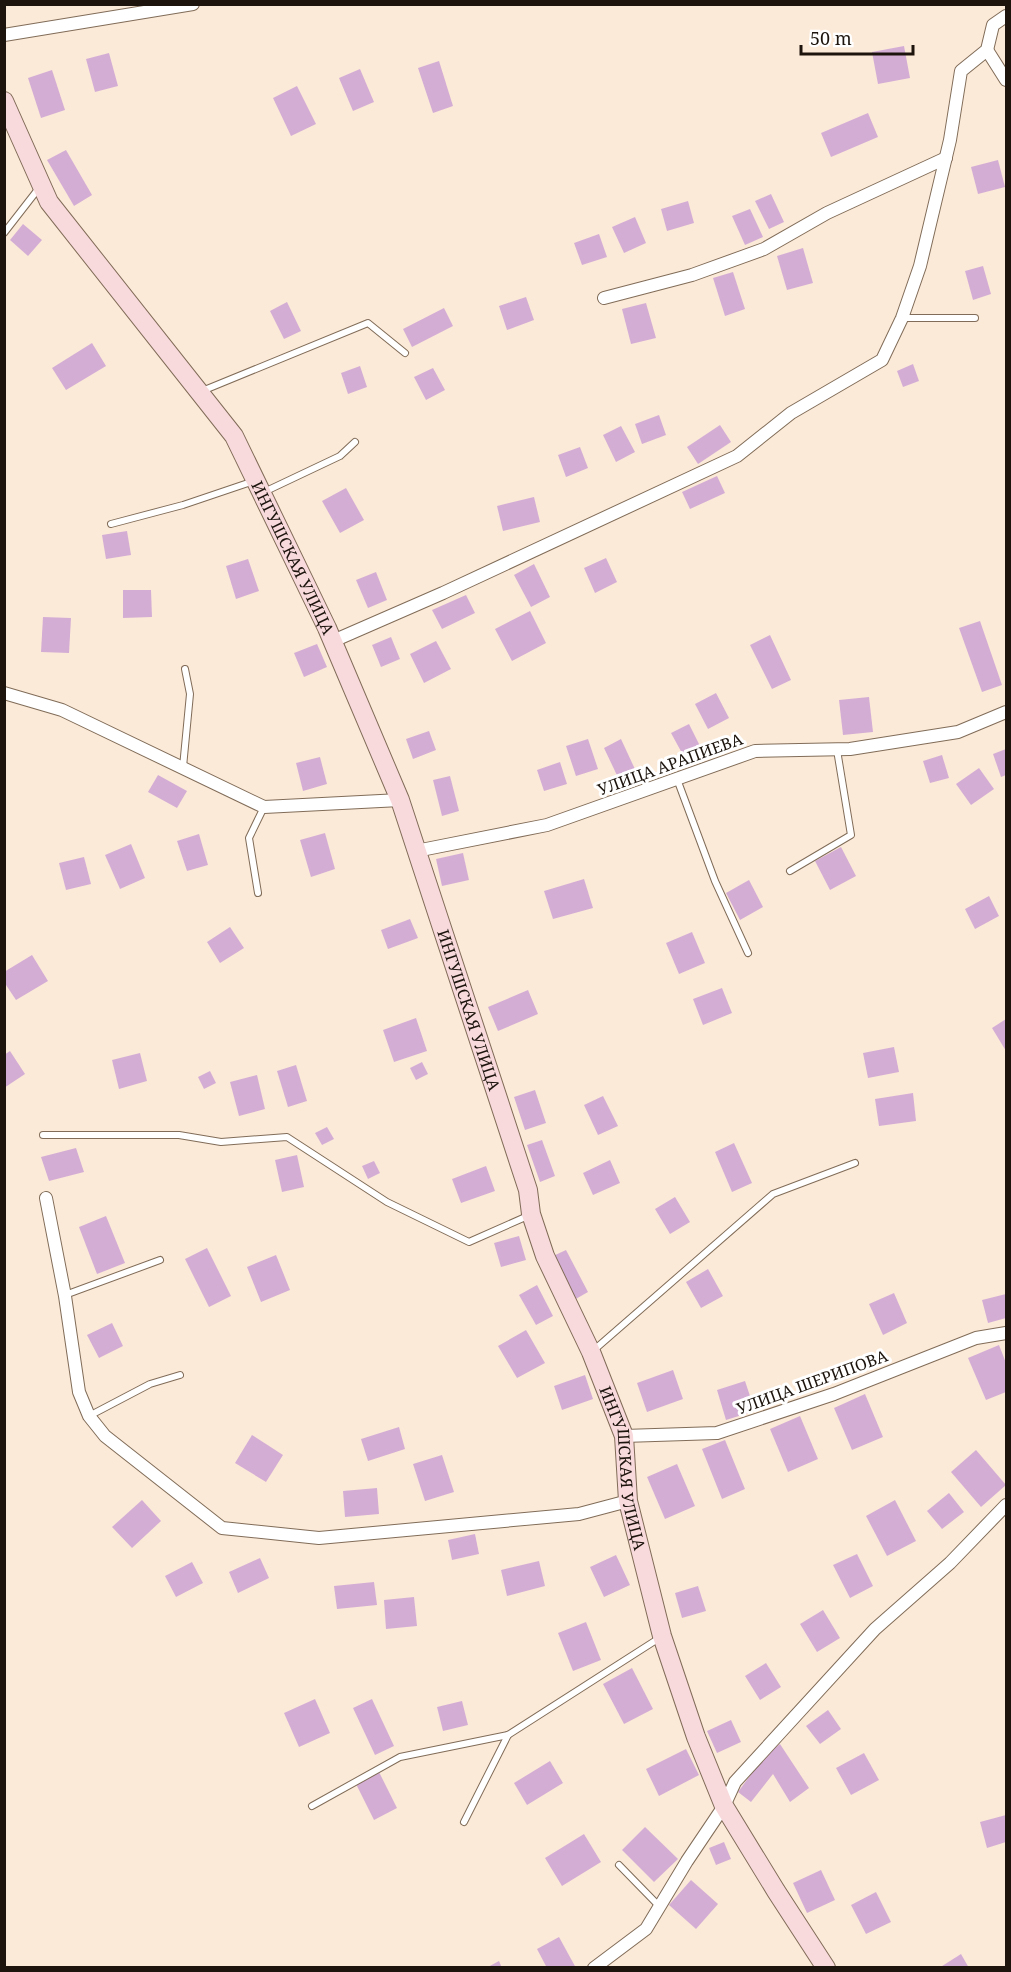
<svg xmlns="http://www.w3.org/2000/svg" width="1011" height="1972" font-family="'Noto Serif',serif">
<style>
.building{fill:#d4add5}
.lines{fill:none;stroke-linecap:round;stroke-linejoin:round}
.lane-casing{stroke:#806c58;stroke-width:8}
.street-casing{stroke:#806c58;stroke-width:14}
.secondary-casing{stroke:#806c58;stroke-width:20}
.lane{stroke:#fff;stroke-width:6}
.street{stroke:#fff;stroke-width:12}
.secondary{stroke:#f8d9dc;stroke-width:18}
.labels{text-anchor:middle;stroke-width:6;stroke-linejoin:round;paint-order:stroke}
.street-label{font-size:16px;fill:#1c140d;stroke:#fff}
</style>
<rect width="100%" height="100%" fill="#fcead8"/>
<g class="building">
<path d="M904,46L910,78L878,84L872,52Z"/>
<path d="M109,53L118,86L95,92L86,59Z"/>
<path d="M439,61L453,106L433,113L418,68Z"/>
<path d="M360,69L374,102L353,111L339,78Z"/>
<path d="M52,70L65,110L41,118L28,78Z"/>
<path d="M297,86L316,124L291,136L273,98Z"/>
<path d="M868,113L878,137L831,157L821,133Z"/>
<path d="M66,150L92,195L74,206L47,160Z"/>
<path d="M998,160L1005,187L978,194L971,167Z"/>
<path d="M771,194L784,222L769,229L755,201Z"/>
<path d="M688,201L694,223L667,231L661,209Z"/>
<path d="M750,209L763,237L745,245L732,216Z"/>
<path d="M635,217L646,243L624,253L612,227Z"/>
<path d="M23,224L42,240L28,256L10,240Z"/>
<path d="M599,234L607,257L582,265L574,243Z"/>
<path d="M803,248L813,283L787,290L777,256Z"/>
<path d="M983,266L991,294L973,300L965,271Z"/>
<path d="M733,272L745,309L725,316L713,278Z"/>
<path d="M526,297L534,320L507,330L499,306Z"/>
<path d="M287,302L301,331L284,339L270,311Z"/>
<path d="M646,303L656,338L631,344L622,309Z"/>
<path d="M444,308L453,326L412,347L403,329Z"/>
<path d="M92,343L106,366L66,390L52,368Z"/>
<path d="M913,364L919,381L903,387L897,371Z"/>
<path d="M360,366L367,387L348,394L341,373Z"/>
<path d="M433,368L445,390L426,400L414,377Z"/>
<path d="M659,415L666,435L642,444L635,424Z"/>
<path d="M720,425L731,442L698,464L687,447Z"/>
<path d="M621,426L635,452L616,462L603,435Z"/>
<path d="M580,447L588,468L566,477L558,455Z"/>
<path d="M717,476L725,493L690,509L682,492Z"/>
<path d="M346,488L364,520L340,533L322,501Z"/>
<path d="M534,497L540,522L503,531L497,506Z"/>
<path d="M127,531L131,555L106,559L102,535Z"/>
<path d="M606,558L617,582L595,593L584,568Z"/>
<path d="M248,559L259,591L236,599L226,566Z"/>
<path d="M534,564L550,597L531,607L514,575Z"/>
<path d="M376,572L387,600L368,608L356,580Z"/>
<path d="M123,590H151L152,617L123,618Z"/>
<path d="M466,595L475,613L442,629L432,610Z"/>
<path d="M530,611L546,643L512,661L495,629Z"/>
<path d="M43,617L71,618L69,653L41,652Z"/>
<path d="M980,621L1002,685L982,692L959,628Z"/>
<path d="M770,635L791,680L772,689L750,645Z"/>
<path d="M391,637L400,659L381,667L372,645Z"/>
<path d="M436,641L451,669L424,683L410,654Z"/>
<path d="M317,644L327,667L304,677L294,653Z"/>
<path d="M716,693L729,718L708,729L695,704Z"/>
<path d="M869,697L873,732L843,735L839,700Z"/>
<path d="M689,724L700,746L683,755L671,733Z"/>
<path d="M429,731L436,750L413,759L406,739Z"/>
<path d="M588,739L598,769L576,776L566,746Z"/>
<path d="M621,739L640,780L623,788L604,748Z"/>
<path d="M1006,749V775L1001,777L993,754Z"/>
<path d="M942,755L949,778L930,783L923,761Z"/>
<path d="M320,757L327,784L303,791L296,763Z"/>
<path d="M560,762L567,784L544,791L537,770Z"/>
<path d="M979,768L994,789L971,805L956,784Z"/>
<path d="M158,775L187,791L177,808L148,792Z"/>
<path d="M450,776L459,811L442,816L433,780Z"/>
<path d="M325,833L335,869L311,877L300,840Z"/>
<path d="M199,834L208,865L187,871L177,841Z"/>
<path d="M131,844L145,878L120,889L105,855Z"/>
<path d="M841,847L856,876L830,890L815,861Z"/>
<path d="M463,853L469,880L442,886L436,859Z"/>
<path d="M84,857L91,884L66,890L59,863Z"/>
<path d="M584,879L593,908L553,919L544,891Z"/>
<path d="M749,880L763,907L740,920L726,893Z"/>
<path d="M989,896L999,916L975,929L965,909Z"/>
<path d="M410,919L418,938L388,949L381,930Z"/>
<path d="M230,927L244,948L220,963L207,942Z"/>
<path d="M692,932L705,963L679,974L666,943Z"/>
<path d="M32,955L48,981L16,1000L4,982V972Z"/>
<path d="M722,988L732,1013L703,1025L693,999Z"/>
<path d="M528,990L538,1014L498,1031L488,1007Z"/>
<path d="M416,1018L427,1051L394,1062L383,1030Z"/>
<path d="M1006,1019V1051L992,1028Z"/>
<path d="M894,1047L899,1072L868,1078L863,1053Z"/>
<path d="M10,1051L25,1074L4,1088V1055Z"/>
<path d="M140,1053L147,1081L119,1089L112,1060Z"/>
<path d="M422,1062L428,1074L416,1080L410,1068Z"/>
<path d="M296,1065L307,1101L288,1107L277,1071Z"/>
<path d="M210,1071L216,1083L204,1089L198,1077Z"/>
<path d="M257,1075L265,1109L239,1116L230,1082Z"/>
<path d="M535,1090L546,1123L525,1130L514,1097Z"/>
<path d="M913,1093L916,1121L879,1126L875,1099Z"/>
<path d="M603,1096L618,1126L598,1135L584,1105Z"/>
<path d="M327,1127L334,1139L322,1145L315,1133Z"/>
<path d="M542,1140L555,1176L540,1182L527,1145Z"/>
<path d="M734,1143L752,1183L732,1192L715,1152Z"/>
<path d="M76,1148L84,1172L49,1181L41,1157Z"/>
<path d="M297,1155L304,1187L282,1192L275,1160Z"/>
<path d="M610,1160L620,1183L593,1195L583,1173Z"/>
<path d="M374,1161L380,1173L368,1179L362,1166Z"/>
<path d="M486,1166L495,1191L461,1203L452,1179Z"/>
<path d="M675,1197L690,1222L670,1234L655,1209Z"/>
<path d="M106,1216L125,1263L97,1274L79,1227Z"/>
<path d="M519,1236L526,1260L501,1267L494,1243Z"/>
<path d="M207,1248L231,1296L209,1307L185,1259Z"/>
<path d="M566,1250L588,1292L574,1300L551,1257Z"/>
<path d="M276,1255L290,1290L261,1302L247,1267Z"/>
<path d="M708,1269L723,1296L701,1308L686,1282Z"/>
<path d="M537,1285L553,1316L536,1325L519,1295Z"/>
<path d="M894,1293L907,1323L883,1335L869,1304Z"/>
<path d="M1006,1294V1318L988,1323L982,1300Z"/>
<path d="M112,1323L123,1346L99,1358L87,1335Z"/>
<path d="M526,1330L545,1363L517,1378L498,1346Z"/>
<path d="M999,1345L1006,1363V1392L986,1400L968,1358Z"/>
<path d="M673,1370L683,1399L647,1412L637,1383Z"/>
<path d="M585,1375L593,1399L562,1410L554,1386Z"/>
<path d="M745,1381L755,1411L726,1420L717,1390Z"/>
<path d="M865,1394L883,1437L852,1450L834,1408Z"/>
<path d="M800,1416L818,1459L788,1472L770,1429Z"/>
<path d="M399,1427L405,1449L368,1461L361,1439Z"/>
<path d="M252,1435L283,1455L266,1482L235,1463Z"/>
<path d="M725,1440L745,1489L722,1499L702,1449Z"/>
<path d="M976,1450L1006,1485L981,1507L951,1472Z"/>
<path d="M442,1455L454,1492L425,1501L413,1464Z"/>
<path d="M677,1464L695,1506L665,1519L647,1477Z"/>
<path d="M377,1488L379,1514L345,1517L343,1491Z"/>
<path d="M949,1493L964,1512L942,1529L927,1511Z"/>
<path d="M142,1500L161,1521L132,1548L112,1527Z"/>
<path d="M895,1500L916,1541L887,1556L866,1516Z"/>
<path d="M475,1534L479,1554L452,1560L448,1540Z"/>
<path d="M857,1554L873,1586L850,1598L833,1565Z"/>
<path d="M616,1555L630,1585L604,1597L590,1567Z"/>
<path d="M260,1558L269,1578L238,1593L229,1572Z"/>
<path d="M539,1561L545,1586L507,1596L501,1570Z"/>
<path d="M192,1562L203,1583L176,1597L165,1576Z"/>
<path d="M374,1582L377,1605L337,1609L334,1586Z"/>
<path d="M698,1586L706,1611L682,1618L675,1593Z"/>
<path d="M414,1597L417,1626L386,1629L384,1600Z"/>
<path d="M823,1610L840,1638L817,1652L800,1624Z"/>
<path d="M586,1622L601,1660L573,1671L558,1633Z"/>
<path d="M766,1663L781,1687L760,1700L745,1676Z"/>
<path d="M632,1668L653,1709L624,1724L603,1684Z"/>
<path d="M315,1699L330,1733L299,1747L284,1713Z"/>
<path d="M372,1699L394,1746L375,1755L353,1708Z"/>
<path d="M462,1701L468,1725L443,1731L437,1707Z"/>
<path d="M828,1710L841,1729L820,1744L806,1726Z"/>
<path d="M731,1720L741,1742L717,1753L707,1731Z"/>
<path d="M780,1744L809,1788L790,1802L773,1774L751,1802L738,1792L765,1755Z"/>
<path d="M686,1749L699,1775L659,1796L646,1769Z"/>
<path d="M864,1753L879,1780L851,1795L836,1768Z"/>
<path d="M550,1761L563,1783L527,1805L514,1783Z"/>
<path d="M379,1772L397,1808L374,1820L356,1784Z"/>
<path d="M1006,1815V1842L987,1848L980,1822Z"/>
<path d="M645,1827L678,1859L654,1882L622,1850Z"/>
<path d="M584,1834L601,1862L562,1886L545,1858Z"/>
<path d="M724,1842L731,1859L716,1865L709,1848Z"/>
<path d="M821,1870L835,1900L807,1913L793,1883Z"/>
<path d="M691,1880L718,1904L696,1929L669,1905Z"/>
<path d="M876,1892L891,1922L866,1934L851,1905Z"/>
<path d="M559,1937L576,1968H547L537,1949Z"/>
<path d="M961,1954L969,1968H939Z"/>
<path d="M499,1961L502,1968H486Z"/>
</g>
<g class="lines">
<g class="lane-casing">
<g id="lane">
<path d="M4,233L39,188"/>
<path d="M902,318H975"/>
<path d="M202,391L368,323L405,353"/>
<path d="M264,492L340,456L355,442"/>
<path d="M111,524L183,505L254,481"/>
<path d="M183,767L190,694L185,669"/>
<path d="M677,779L715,881L748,953"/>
<path d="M790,871L851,835L837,750"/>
<path d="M258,893L249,838L264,807"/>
<path d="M43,1135H179L221,1142L287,1137L387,1202L469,1242L530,1215"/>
<path d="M65,1295L160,1260"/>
<path d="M594,1350L773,1194L855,1163"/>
<path d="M89,1416L150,1384L180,1375"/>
<path d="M312,1806L400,1757L508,1735L661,1637"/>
<path d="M464,1822L508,1735"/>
<path d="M619,1865L660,1907"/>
</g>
</g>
<g class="street-casing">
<g id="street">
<path d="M4,35L193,4"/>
<path d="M987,50L1006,80"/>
<path d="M604,298L692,275L764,249L827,213L946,158"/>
<path d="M333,641L443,593L737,456L791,413L882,360L902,318L920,266L950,140L961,71L987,50L993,25L1006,16"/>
<path d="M4,693L62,710L264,807L400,800"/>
<path d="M416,851L547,825L755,751L850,749L958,732L1006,712"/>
<path d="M46,1198L65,1296L79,1392L89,1416L105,1436L222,1528L319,1538L579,1514L628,1501"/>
<path d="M624,1436L717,1433L834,1394L976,1338L1006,1333"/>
<path d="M594,1968L646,1929L687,1861L724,1806L735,1782L875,1629L950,1563L1006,1505"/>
</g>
</g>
<g class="secondary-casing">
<g id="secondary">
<path id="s1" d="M4,101L49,202L234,436L327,628L400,800L528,1190L531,1214L545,1256L591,1352L624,1436L628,1501L662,1636L696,1737L724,1806L776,1891L826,1968"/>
</g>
</g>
<use href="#lane" class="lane"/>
<use href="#street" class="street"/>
<use href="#secondary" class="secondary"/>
</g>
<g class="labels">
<g class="street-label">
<text dy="6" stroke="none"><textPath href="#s1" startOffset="544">ИНГУШСКАЯ УЛИЦА</textPath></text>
<text transform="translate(670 764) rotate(-20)" y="6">УЛИЦА АРАПИЕВА</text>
<text dy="6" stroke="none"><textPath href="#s1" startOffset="1030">ИНГУШСКАЯ УЛИЦА</textPath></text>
<text transform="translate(812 1382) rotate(-20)" y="6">УЛИЦА ШЕРИПОВА</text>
<text dy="6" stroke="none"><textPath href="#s1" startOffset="1516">ИНГУШСКАЯ УЛИЦА</textPath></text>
</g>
</g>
<rect width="1011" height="1972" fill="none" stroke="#1c140d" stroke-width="12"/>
<path d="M801 45v9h112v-9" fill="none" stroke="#1c140d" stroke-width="3"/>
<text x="810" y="45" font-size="18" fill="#1c140d" stroke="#ffffff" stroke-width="4.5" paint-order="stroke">50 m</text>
</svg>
